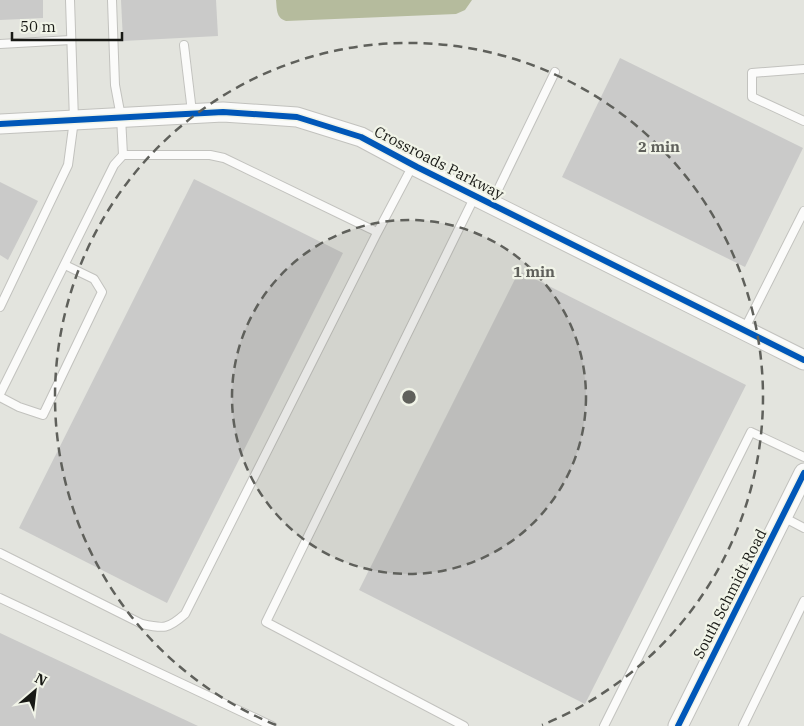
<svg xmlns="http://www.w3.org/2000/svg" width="804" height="726" font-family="'IBM Plex Serif',serif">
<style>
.water{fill:#b5bb9d}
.building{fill:#cacac9}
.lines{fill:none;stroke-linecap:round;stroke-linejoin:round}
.service-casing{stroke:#c2c2be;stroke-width:10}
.tertiary-casing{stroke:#c2c2be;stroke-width:21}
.service{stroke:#fbfbfa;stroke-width:8}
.tertiary{stroke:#fbfbfa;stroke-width:19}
.cycleway-casing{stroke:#f1f4e8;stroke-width:9}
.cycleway{stroke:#0057b8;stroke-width:6}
.ring{fill:none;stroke:#5f605b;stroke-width:2.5;stroke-dasharray:9 6}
.labels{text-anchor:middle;stroke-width:4.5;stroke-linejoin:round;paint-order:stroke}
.street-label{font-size:15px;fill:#181915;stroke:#f1f4e8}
.centre{fill:#5f605b;stroke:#f1f4e8;stroke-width:2.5}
.ring-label{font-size:15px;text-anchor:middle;font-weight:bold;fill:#5f605b;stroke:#f1f4e8;stroke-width:4.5;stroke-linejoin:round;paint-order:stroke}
</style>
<rect width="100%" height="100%" fill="#e3e4de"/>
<path class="water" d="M276,0H472L465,10L456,14L286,21C276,18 277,9 276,0Z"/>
<g class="building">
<path d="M0,0H43V18L0,20Z"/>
<path d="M121,0H216L218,36L123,41Z"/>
<path d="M620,58L803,148L745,267L562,177Z"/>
<path d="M194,179L343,253L167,603L19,528Z"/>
<path d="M0,182L38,201L8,260L0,255Z"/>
<path d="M519,271L746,385L585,704L359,590Z"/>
<path d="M0,633L198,726H0Z"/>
</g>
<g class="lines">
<g class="service-casing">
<g id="service">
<path d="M0,44L71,40"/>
<path d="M184,45L192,112"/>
<path d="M804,69L752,73V97L804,121"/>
<path d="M123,155H210L224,158L377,232"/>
<path d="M491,204L555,72"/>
<path d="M0,307L68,165L74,120L70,0"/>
<path d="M744,330L804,211"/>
<path d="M0,394L114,165L123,155L121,117L115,85L112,0"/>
<path d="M0,397L19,407L43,415L102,292L94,279L65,265"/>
<path d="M783,517L804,528"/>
<path d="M0,553L142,624C164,629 168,629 185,614L376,235L413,165"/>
<path d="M0,598L272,726"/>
<path d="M464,726L266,622L475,196"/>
<path d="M604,726L751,432L804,457"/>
<path d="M743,726L804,601"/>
</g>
</g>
<g class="tertiary-casing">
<g id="tertiary">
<path d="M0,124L223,112L297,117L361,137L417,167L804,360"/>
<path d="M678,726L804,473"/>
</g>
</g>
<use href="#service" class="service"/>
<use href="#tertiary" class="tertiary"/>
<g class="cycleway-casing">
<g id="cycleway">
<path d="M0,124L223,112L297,117L361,137L417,167L804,360"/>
<path d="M678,726L804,473"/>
</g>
</g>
<use href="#cycleway" class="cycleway"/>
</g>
<circle cx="409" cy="397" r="177" fill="#5f605b" fill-opacity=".12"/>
<g class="ring">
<circle cx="409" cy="397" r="177"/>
<path d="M276 725A354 354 0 1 1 542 725"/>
</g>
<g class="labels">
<g class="street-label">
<text transform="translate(439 163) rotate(27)" y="5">Crossroads Parkway</text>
<text transform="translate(730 594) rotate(-63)" y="5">South Schmidt Road</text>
</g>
</g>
<circle cx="409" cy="397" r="8" class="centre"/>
<g class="ring-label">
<text x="659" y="152">2 min</text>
<text x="534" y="277">1 min</text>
</g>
<g transform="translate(35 691) rotate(28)" stroke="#f1f4e8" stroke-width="4" paint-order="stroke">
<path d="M0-4L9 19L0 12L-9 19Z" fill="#181915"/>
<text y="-8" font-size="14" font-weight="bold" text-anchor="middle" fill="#181915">N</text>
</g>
<path d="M12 32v8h110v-8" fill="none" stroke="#181915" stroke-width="2.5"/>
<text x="20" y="32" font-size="15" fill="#181915" stroke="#f1f4e8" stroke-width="4" paint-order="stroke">50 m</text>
</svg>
